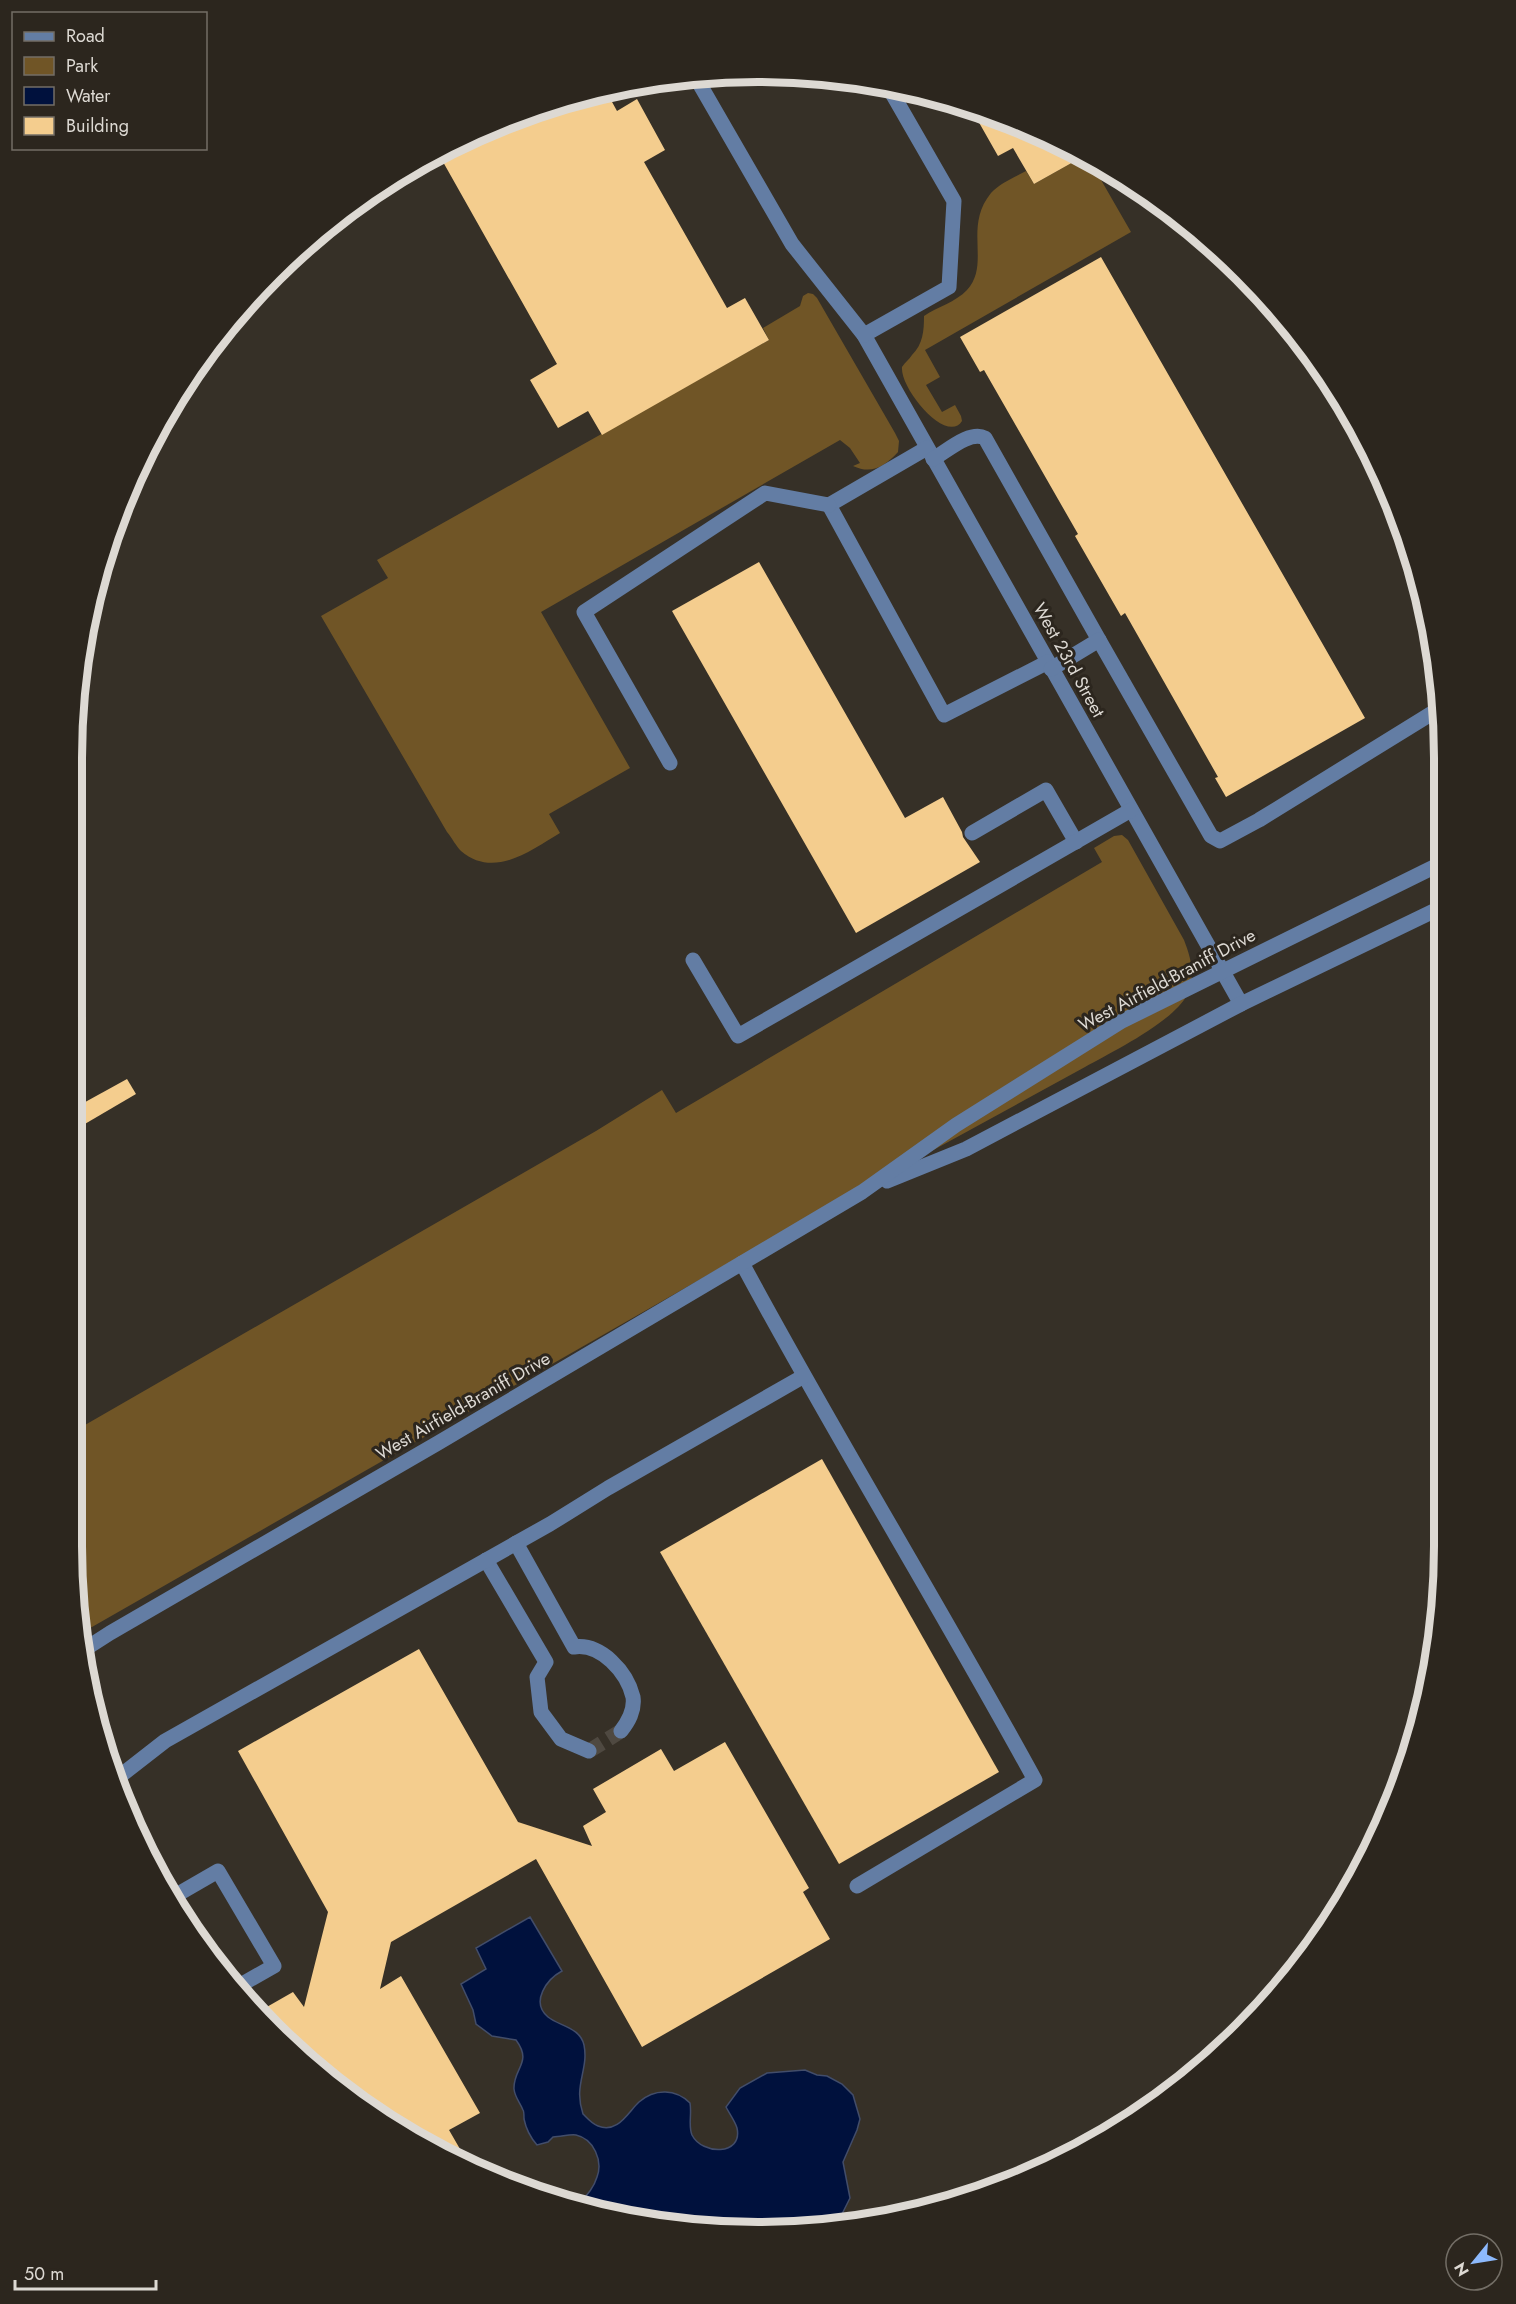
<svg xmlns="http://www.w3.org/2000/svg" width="1516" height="2304" font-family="Jost,sans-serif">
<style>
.green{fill:#705526}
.water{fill:#00113d;stroke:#424d6a;stroke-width:1.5}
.building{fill:#f4cd8e}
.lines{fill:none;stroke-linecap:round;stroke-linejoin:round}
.minor-tunnel{stroke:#4f4941;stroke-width:15;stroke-dasharray:15 8;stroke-linecap:butt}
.minor{stroke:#637da4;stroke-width:15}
.labels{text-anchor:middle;stroke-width:6;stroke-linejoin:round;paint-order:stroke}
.street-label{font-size:18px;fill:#ddd9d3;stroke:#2c261e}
.rim{fill:none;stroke:#ddd9d3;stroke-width:8}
</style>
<rect width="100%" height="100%" fill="#363027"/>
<g class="green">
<path d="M1084,156L1098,163L1093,166L1131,232L925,350L940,377L926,385L942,412L955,405L961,416L962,421C947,445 900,389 902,367C905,362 909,360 912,355C923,344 924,331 924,316C937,307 956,302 967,290C991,264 963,227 991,193C1000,183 1015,177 1026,171L1034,184Z"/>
<path d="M808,293L813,294L817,298L895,433L899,441L898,452C885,466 872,475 853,466L860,463L850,448L840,440L541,612L630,768L549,814L560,833C530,851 494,879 461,851C456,846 452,838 447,832L321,616L388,578L377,560L769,340L763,328L800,306L803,296Z"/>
<path d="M1122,835L1128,840L1184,940C1191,958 1196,977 1187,995C1173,1022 1112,1052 1085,1067L776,1236L78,1635V1429L596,1131L662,1090L676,1113L1102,862L1094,848L1114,836Z"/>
</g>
<path class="water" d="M530,1917L562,1971C547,1979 530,2002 548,2017C559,2026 580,2027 584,2045C589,2070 573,2085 583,2114C587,2118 592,2124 598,2126C618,2134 628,2112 639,2102C655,2088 676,2089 690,2103C692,2114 688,2126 692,2135C702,2155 743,2156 737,2128C735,2121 729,2113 726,2107L740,2088L767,2073L805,2070L817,2075L827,2076L842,2084L853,2095L860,2119L857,2130L843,2162L850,2198L841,2216L843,2226L713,2231L578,2204C586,2197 594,2187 597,2177C603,2161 594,2139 576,2135C569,2134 561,2137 553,2137L548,2142L537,2145C530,2137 526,2129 524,2119C524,2119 524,2111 523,2110C520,2102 515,2098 514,2089C513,2068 533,2063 516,2040L492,2036L476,2024L473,2010L461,1984L486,1969L476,1948Z"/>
<g class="building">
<path d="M606,91L617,111L637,99L665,150L644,162L727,308L745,298L769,340L602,435L588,411L558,428L530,380L557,364L438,153L454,143L580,95Z"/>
<path d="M988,113L1060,145L1084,156L1034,184L1013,148L998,156L977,119Z"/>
<path d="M1101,257L1365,718L1226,797L1215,778L1218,777L1125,613L1121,616L1075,536L1078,534L984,370L980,372L960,337Z"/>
<path d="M759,562L905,818L943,797L962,832L963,837L980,862L856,933L672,611Z"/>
<path d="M127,1079L136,1094L78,1128V1106Z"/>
<path d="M822,1459L999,1772L839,1864L660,1552Z"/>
<path d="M419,1649L518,1822L592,1846L583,1826L606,1812L593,1789L661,1749L674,1771L725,1742L809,1888L803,1892L830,1939L642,2047L536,1859L391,1942L380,1989L401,1976L480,2113L449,2130L471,2168L454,2161L341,2090L273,2031L258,2012L293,1992L304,2007L328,1912L238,1751Z"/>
</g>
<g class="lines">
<path class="minor-tunnel" d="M589,1751L621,1731"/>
<g class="minor">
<path d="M695,76L792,244L864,335L1241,1004"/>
<path d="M864,335L949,287L954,201L889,88"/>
<path d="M927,448L829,505L944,715L1048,662"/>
<path d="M933,459C947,451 970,430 985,438L1099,640"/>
<path d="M1051,669L1099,640L1211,836L1220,841L1259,820L1442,707"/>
<path d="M670,763L584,612L765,493L829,505"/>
<path d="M972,833L1046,790L1076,842"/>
<path d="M693,960L738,1036L1131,810"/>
<path d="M887,1181L966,1149L1241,1004L1442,907"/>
<path d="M742,1263C836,1438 940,1606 1035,1780L857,1886"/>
<path d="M516,1543L574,1647C601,1643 627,1672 633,1697C635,1711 628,1722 621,1731"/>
<path d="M486,1560L546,1662L537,1677L541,1712L561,1739L589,1751"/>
<path d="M82,1651L110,1633L438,1443L862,1192L956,1125L1122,1021L1442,863"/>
<path d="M115,1780L165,1741L550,1524L608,1488L804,1376"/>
<path d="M173,1897L218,1871L274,1966L237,1987"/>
</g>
</g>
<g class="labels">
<g class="street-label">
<text transform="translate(1069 660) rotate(61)" y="6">West 23rd Street</text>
<text transform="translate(1167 980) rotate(-28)" y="6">West Airfield-Braniff Drive</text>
<text transform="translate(463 1406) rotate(-30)" y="6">West Airfield-Braniff Drive</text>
</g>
</g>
<path d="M0 0H1516V2304H0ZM758 82H758A676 676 0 0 1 1434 758V1546A676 676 0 0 1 758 2222H758A676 676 0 0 1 82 1546V758A676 676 0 0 1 758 82Z" fill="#2c261e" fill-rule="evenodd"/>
<path class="rim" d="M758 82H758A676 676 0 0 1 1434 758V1546A676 676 0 0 1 758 2222H758A676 676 0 0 1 82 1546V758A676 676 0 0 1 758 82Z"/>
<rect x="12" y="12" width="195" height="138" fill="#2c261e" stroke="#736e66" stroke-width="1.5"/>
<rect x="24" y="32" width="30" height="9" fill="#637da4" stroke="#736e66" stroke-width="1.5"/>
<text x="66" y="42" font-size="18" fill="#ddd9d3">Road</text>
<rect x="24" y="57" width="30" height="18" fill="#705526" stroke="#736e66" stroke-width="1.5"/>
<text x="66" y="72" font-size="18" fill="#ddd9d3">Park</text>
<rect x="24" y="87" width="30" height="18" fill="#00113d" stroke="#736e66" stroke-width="1.5"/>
<text x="66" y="102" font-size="18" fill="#ddd9d3">Water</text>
<rect x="24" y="117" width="30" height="18" fill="#f4cd8e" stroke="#736e66" stroke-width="1.5"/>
<text x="66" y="132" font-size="18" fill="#ddd9d3">Building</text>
<g transform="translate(1474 2262) rotate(240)"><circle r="28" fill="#2c261e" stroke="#736e66" stroke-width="1.5"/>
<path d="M0-4.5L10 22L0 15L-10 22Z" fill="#8db9fc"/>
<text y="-9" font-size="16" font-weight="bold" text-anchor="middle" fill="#ddd9d3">N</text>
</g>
<path d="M15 2280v9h141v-9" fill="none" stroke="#ddd9d3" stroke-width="3"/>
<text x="24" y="2280" font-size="18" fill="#ddd9d3" stroke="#2c261e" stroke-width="4.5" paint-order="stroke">50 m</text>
</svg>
